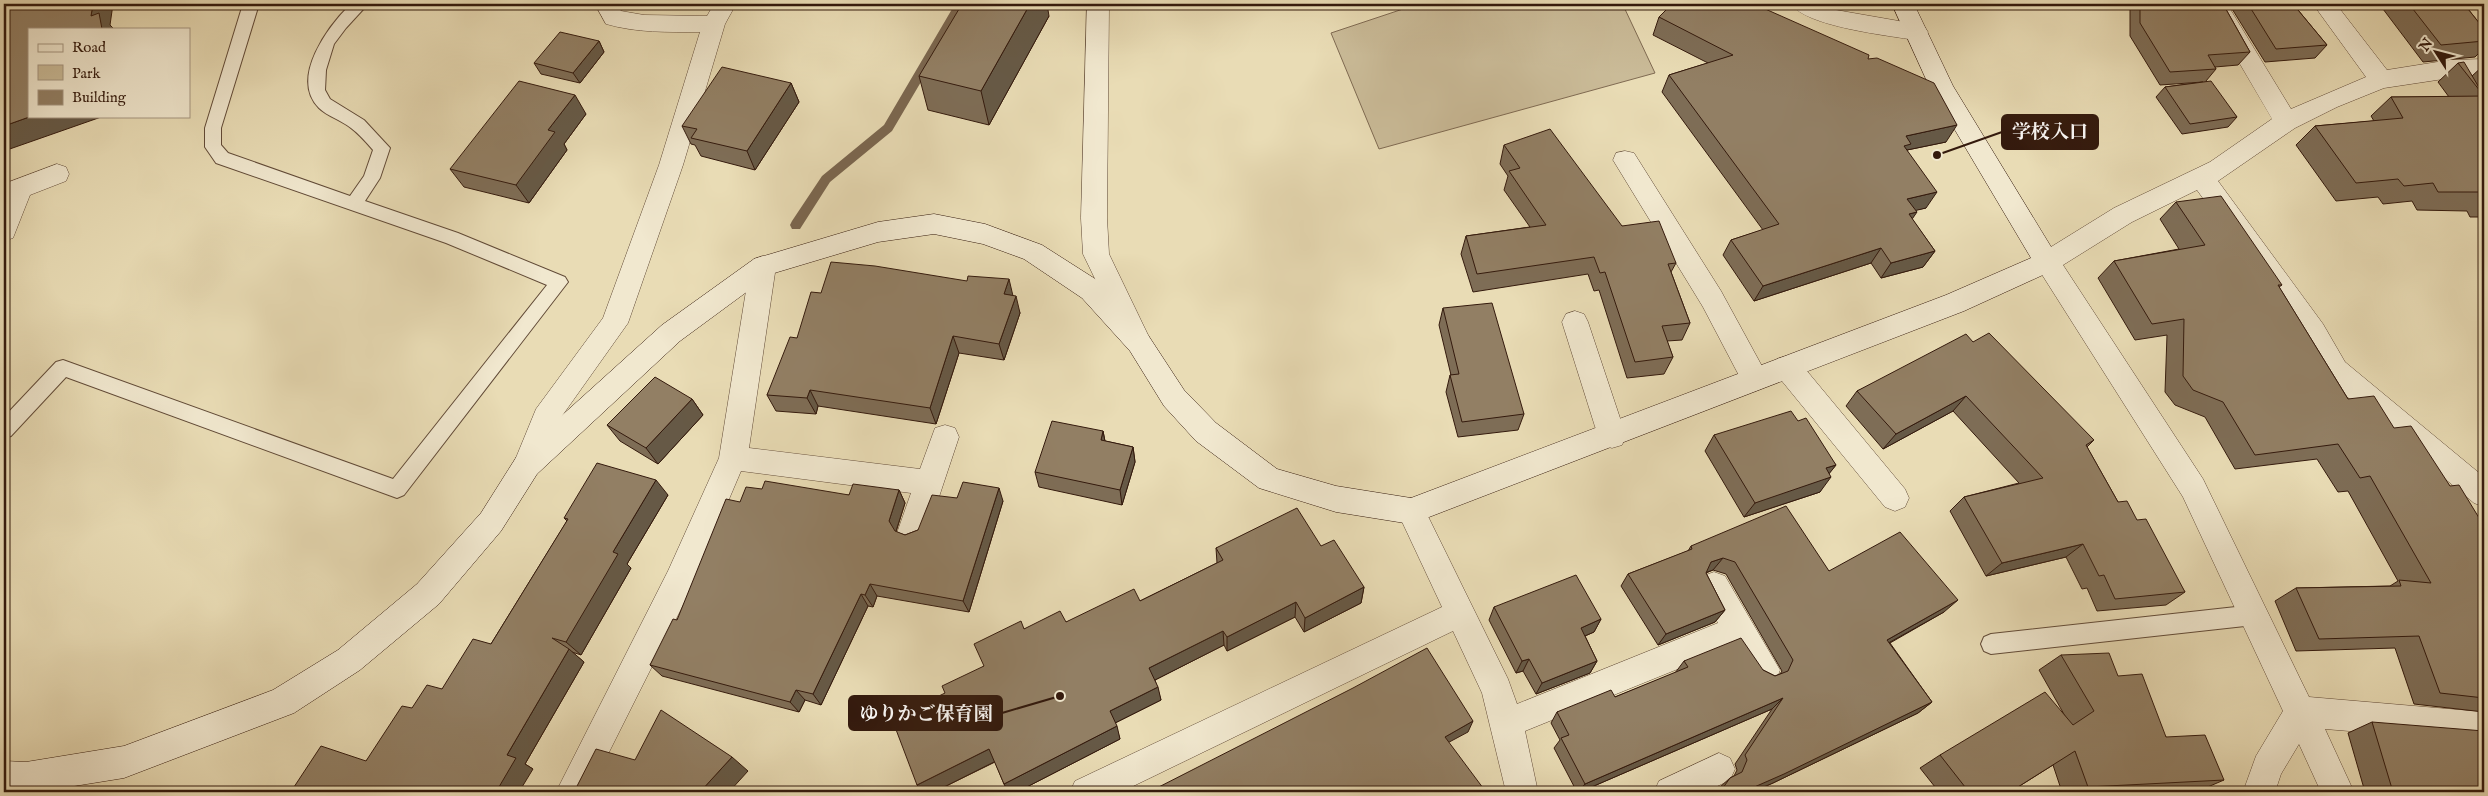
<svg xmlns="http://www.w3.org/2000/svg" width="2488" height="796" font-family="'IM FELL English','Noto Serif JP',serif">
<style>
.green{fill:#cabb98;stroke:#7f6a52}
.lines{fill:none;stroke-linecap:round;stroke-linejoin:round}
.stream{fill:#7b6750;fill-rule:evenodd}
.lane-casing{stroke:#614a37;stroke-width:2}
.street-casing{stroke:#614a37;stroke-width:1}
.secondary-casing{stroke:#341a0d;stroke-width:1}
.lane{fill:#f1e8cf;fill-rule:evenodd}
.street{fill:#f1e8cf;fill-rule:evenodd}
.secondary{fill:#f1e8cf;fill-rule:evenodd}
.wall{fill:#7e6d56;stroke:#341a0d}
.shaded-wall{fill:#665946;stroke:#341a0d}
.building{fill:#927f64;stroke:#341a0d}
.leader{fill:none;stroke:#341a0d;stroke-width:2}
.callout-dot{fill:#341a0d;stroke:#f1e8cf;stroke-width:2}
.callout{fill:#341a0d;stroke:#341a0d;stroke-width:2}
.callout-label{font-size:19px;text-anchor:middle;font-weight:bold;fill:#fff}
</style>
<rect width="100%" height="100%" fill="#e9dcb5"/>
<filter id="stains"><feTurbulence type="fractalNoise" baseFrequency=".004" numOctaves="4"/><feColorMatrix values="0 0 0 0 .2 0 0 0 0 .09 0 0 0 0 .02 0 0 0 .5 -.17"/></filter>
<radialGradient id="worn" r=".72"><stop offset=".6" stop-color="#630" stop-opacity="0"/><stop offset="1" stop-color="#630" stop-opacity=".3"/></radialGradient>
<path class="green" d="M1418,4H1620L1623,5L1655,73L1379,149L1331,33Z"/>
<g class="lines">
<path class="stream" d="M955,4H967L892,131L830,182L800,229H792L790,225L792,221L822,176L884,125Z"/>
<g class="lane-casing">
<g id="lane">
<path d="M243,4H259L221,128V145L228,153L350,196L364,176L373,150C366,142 359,134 351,128C341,120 327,116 319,108C289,78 329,25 351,4H368L346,28L334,44L326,70L325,90L330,99L364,120L390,148L380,178L365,201L458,233L565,277L568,282L404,495L397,498L66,377L11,436L4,438V417L56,362L63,360L393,479L547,285L446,243L216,163L205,147V128Z"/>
<path d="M2254,605L2261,608L2264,615L2261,622L2254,625L1991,654L1984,651L1981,644L1984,637L1991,634Z"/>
</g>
</g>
<g class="street-casing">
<g id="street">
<path d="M595,4H617L621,11L644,15L707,16L714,4H736L725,24L683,165L628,323L557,423L537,474L527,477L517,474L513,465L536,409L603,318L659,165L700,32C668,32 637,33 606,24Z"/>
<path d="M1087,4H1109L1107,218L1109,254L1149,337L1145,345L1136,348L1127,345L1083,254L1081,218Z"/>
<path d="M1792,4H1823L1836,10L1916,24L1924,26L1928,32L1924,38L1916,40C1890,36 1803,26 1792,4Z"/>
<path d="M2205,4H2227L2291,109L2366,77L2313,4H2336L2387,70L2450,60L2484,59V75L2450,78L2384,88L2337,107L2295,128L2218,181L2323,324L2345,362L2484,477V507L2474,503L2325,378L2305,340L2197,190L2132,222L2063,265L2203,479L2309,697L2484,712V742L2325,729L2354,792H2321L2299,744L2281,774L2275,792H2243L2256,756L2283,711L2183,497L2034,262L2038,255L2114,208L2210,162L2272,119Z"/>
<path d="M1625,151L1634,153L1721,291L1769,379L1765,387L1755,391L1745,387L1703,307L1613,160L1616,153Z"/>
<path d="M57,164L66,167L69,174L66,181L30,195L13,238L4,241V184Z"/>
<path d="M763,256L772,259L776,266L749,448L920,469L935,428L945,425L955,428L959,437L927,533L922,542L912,546L902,542L897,533L911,493L741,471L690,591L589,792H556L668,571L719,458L750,266L754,259Z"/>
<path d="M1575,311L1584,314L1588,322L1626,436L1622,445L1612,448L1602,445L1598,436L1562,322L1566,314Z"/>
<path d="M1787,356L1797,359L1905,489L1909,498L1905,507L1895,511L1885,507L1777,375L1773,367L1777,359Z"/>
<path d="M1411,498L1421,502L1508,679L1517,704L1718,623L1699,586L1703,576L1714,572L1725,576L1780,670L1776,680L1765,685L1754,680L1732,647L1525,731L1538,792H1506L1482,693L1453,631L1121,792H1070L1075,781L1442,607L1397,511L1401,502Z"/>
<path d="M1719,753L1730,758L1735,769L1730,780L1705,792H1654L1659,781Z"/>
</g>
</g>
<g class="secondary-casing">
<path id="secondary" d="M1892,4H1914L1953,86L2056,255L2060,262L2056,269L1964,311L1411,524L1336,512L1259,488L1196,441L1164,406L1130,351L1082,298L1024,259L983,244L934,234L878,242L771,274L680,341L537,474L501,531L439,604L360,670L294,713L124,778L37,792H4V761L26,762L124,746L273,690L338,650L417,584L481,513L517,456L662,325L754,259L878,222L934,214L985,224L1042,245L1100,282L1148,335L1184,390L1216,423L1277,469L1336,486L1411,498L1946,295L2031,258L1930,88Z"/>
</g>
<use href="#lane" class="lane"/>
<use href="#street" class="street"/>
<use href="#secondary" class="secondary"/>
</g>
<g class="wall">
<path d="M2130,4H2223L2250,52L2238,65L2215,67L2216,69L2206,81L2237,117L2228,127L2182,134L2156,97L2165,87L2203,82L2160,85L2130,36Z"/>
<path d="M2229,4H2293L2327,45L2315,58L2265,62Z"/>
<path d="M2386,4H2464L2484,29V48L2475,57L2423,62L2383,9L2387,5Z"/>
<path d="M1049,16L989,125L928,110L919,76Z"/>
<path d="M1659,17L1868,59L1946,142L1907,150L1926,208L1915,210L1912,219L1935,251L1923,267L1881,278L1871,263L1754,301L1723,255L1731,240L1763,230L1662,92L1669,75L1708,63L1653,35Z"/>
<path d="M599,41L604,52L580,83L541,74L534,63Z"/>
<path d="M2458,63L2472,76L2484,65V217H2470L2467,211L2417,210L2412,201L2383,204L2378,197L2336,201L2296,145L2315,126L2374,121L2371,116L2391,97H2449L2438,82Z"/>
<path d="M791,83L799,102L755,170L701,156L695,145L691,144L682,126Z"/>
<path d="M586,114L564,144L567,150L529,203L464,187L450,169Z"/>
<path d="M1504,145L1622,226L1676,263L1671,272L1690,323L1682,340L1667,341L1673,357L1664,374L1627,378L1599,290L1594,291L1588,274L1473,292L1461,254L1466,236L1530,227L1504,190L1508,176L1500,164Z"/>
<path d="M2176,202L2282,285L2279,287L2348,399L2394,428L2450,486L2484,526V712L2414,704L2395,648L2296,651L2275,601L2296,588L2390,586L2398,581L2348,491L2338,492L2317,459L2235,469L2205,417L2175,405L2165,392L2167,335L2135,340L2098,278L2114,261L2179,249L2160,219Z"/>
<path d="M821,293L1013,296L1020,313L1004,360L959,353L936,424L818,406L816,414L776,411L767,395Z"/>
<path d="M1443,308L1524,414L1518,430L1458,437L1446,392L1450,375H1451L1439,325Z"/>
<path d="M1973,342L2094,440L2087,447L2118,502L2137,520L2185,592L2166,605L2097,611L2087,588L2082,589L2066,557L1986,576L1950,511L1964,497L2019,483L1953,411L1883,449L1846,406L1857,391Z"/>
<path d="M692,399L703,415L658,464L620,441L607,425Z"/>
<path d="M1798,421L1836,465L1829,473L1820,492L1744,517L1705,451L1714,435Z"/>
<path d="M1103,431L1105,441L1133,447L1135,462L1122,505L1039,487L1035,472Z"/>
<path d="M899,490L905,503L896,532L905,535L918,530L957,498L1003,501L969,612L877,596L873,607L868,606L821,705L805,700L799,712L662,676L650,665L677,620L740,502L849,495Z"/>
<path d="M668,495L627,564L631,568L581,655L572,652L584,662L525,764L533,769L366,761L412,708L442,689L491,644L567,521L564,518Z"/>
<path d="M1321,546L1364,587L1361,603L1304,632L1295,617L1227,651L1224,645L1155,680L1161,700L1115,723L1120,739L1017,792H1009L1004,784L995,762L934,792H923L917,785L945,693L984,666L1024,629L1066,622L1140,601L1217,563L1216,548Z"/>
<path d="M1691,546L1829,571L1944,612L1890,643L1932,702L1918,713L1773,783L1752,792H1716L1720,787L1730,778L1734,776L1737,770L1735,764L1772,709L1580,792H1577L1554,748L1560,740L1551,723L1557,712L1615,697L1675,673L1684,661L1763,670L1775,676L1780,674L1782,671L1726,574L1713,570L1706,573L1725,610L1715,622L1658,645L1621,586L1628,574L1688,551Z"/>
<path d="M1494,607L1601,619L1594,632L1585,636L1597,661L1590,673L1536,694L1523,671L1516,673L1489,620Z"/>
<path d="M2061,655L2118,676L2166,737L2224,780L2196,792H2062L2053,765L2010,792H1939L1920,768L1940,755L2065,716L2039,670Z"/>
<path d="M2372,722L2484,792H2365L2348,733Z"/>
</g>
<g class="shaded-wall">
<path d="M93,4H113L110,25L114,29H102L91,16Z"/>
<path d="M1030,4H1047L1049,16L989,125L981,91Z"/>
<path d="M599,41L604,52L580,83L573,73Z"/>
<path d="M791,83L799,102L755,170L747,151Z"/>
<path d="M575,95L586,114L564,144L567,150L529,203L516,185L548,130Z"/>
<path d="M32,116H104L4,151V126Z"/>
<path d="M1957,125L1946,142L1907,150L1901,160L1906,136Z"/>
<path d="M1937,192L1926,208L1897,215L1907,199Z"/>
<path d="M1917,212L1906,228L1909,214Z"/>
<path d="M1881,248L1871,263L1754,301L1763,286Z"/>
<path d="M1935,251L1923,267L1881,278L1891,263Z"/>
<path d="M4,274L9,279L4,286Z"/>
<path d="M1009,279L1013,296L1004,294Z"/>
<path d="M1016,296L1020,313L1004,360L999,344Z"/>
<path d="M953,336L959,353L936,424L930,408Z"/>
<path d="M810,390L818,406L816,414L807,398Z"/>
<path d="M1966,396L1953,411L1883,449L1896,434Z"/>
<path d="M692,399L703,415L658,464L646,448Z"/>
<path d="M1103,431L1106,447L1101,440Z"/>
<path d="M1133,447L1135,462L1122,505L1120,490Z"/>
<path d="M1836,465L1825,479L1831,477L1820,492L1744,517L1755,503L1826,468Z"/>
<path d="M656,480L668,495L627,564L631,568L581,655L566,642L613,552Z"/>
<path d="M999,488L1003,501L969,612L963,601Z"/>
<path d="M899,490L905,503L895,534L889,521Z"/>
<path d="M2083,544L2066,557L1986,576L2002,563Z"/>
<path d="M1723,558L1713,570L1702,574L1711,562Z"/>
<path d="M870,584L877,596L873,607L865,595Z"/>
<path d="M1364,587L1361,603L1304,632L1305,618Z"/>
<path d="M861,594L868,606L821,705L813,694Z"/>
<path d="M1958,600L1944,612L1874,651L1887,640Z"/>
<path d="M1296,602L1295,617L1227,651V637Z"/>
<path d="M1725,610L1715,622L1658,645L1666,634Z"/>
<path d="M1601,619L1594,632L1573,641L1581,628Z"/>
<path d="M1223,631L1224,645L1151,682L1149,668Z"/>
<path d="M569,649L584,662L525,764L533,769L519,792H496L507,755Z"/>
<path d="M1529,659L1523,671L1516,673L1522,661Z"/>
<path d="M1597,661L1590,673L1536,694L1542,683Z"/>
<path d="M1158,687L1161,700L1113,724L1110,711Z"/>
<path d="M796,690L805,700L799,712L790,702Z"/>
<path d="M1783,698L1772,709L1580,792H1578L1585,784Z"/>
<path d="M1932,702L1918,713L1773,783L1752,792H1742Z"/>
<path d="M1473,721L1468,732L1440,747L1445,737Z"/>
<path d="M1117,726L1120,739L1017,792H1009L1004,784Z"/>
<path d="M989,749L996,761L934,792H923L917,785Z"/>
<path d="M732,757L748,771L729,792H700Z"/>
</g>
<g class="building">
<path d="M4,4H93L91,16L99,13L102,29H29V116H32L4,126Z"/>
<path d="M962,4H1030L981,91L919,76Z"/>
<path d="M1672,4H1754L1869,55L1868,59L1877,58L1934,83L1957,125L1906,136L1911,144L1904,146L1937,192L1907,199L1917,212L1909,214L1935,251L1891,263L1881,248L1763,286L1731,240L1779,224L1669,75L1733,55L1659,17Z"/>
<path d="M2140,4H2223L2250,52L2208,55L2216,69L2170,72L2140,23Z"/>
<path d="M2248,4H2293L2327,45L2276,49Z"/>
<path d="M2409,4H2464L2484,29V41L2441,45Z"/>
<path d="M560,32L599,41L573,73L534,63Z"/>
<path d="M2464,62L2484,96V192H2438L2433,183L2404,186L2398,179L2356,183L2315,126L2403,118L2391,97L2484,96L2458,63Z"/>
<path d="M722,67L791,83L747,151L691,138L697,129L682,126Z"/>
<path d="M519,81L575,95L548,130L555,132L516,185L450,169Z"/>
<path d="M2211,81L2237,117L2190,124L2165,87Z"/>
<path d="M1550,129L1622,226L1659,221L1676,263L1668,264L1690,323L1662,326L1673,357L1635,362L1605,272L1600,273L1594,257L1477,274L1466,236L1546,225L1509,171L1520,168L1504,145Z"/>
<path d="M2221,196L2282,285H2278L2348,399L2374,396L2394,428L2411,426L2450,486L2459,485L2484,526V698L2440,693L2419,636L2319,639L2296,588L2401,586L2399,580L2431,583L2370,476L2360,478L2338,444L2255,455L2223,402L2193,390L2183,376L2184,319L2152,324L2114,261L2205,245L2176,202Z"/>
<path d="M831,262L875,266L967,281L968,276L1009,279L1004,294L1016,296L999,344L953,336L930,408L810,390L807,398L767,395L790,337L797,338L811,292L821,293Z"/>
<path d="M1492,303L1524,414L1462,422L1450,375L1459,374L1443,308Z"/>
<path d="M1989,333L2094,440L2086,445L2118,502L2127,501L2137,520L2146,519L2185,592L2115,599L2104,575L2099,576L2083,544L2002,563L1964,497L2043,478L1966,396L1896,434L1857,391L1966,334L1973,342Z"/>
<path d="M655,377L692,399L646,448L607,425Z"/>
<path d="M1791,411L1798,421L1806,418L1836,465L1826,468L1831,477L1755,503L1714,435Z"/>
<path d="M1052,421L1103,431L1101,440L1133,447L1120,490L1035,472Z"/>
<path d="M597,463L656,480L613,552L618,554L566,642L552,638L569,649L507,755L516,758L496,792H297L292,790L321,746L366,761L402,706L412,708L427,685L442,689L473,639L491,644L568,519L564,518Z"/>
<path d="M765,481L849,495L853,484L899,490L889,521L895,531L905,535L918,530L932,495L957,498L963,482L999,488L963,601L870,584L865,595L861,594L813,694L796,690L790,702L650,665L673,619L677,620L726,499L740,502L746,487L762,489Z"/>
<path d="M1786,506L1829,571L1900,532L1958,600L1887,640L1932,702L1784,774L1743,792H1744H1720L1730,778L1742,772L1747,760L1745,755L1783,698L1585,784L1561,738L1569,735L1557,712L1611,690L1615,697L1688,667L1684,661L1741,638L1763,670L1775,676L1788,671L1793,660L1735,562L1723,558L1711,562L1706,573L1725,610L1666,634L1628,574L1692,549L1691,546Z"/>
<path d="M1297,508L1321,546L1334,540L1364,587L1305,618L1296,602L1227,637L1223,631L1149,668L1158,687L1110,711L1117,726L1004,784L989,749L917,785L892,719L945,693L942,686L984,666L974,644L1021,621L1024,629L1060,611L1066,622L1134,589L1140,601L1223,560L1216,548Z"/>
<path d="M1576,575L1601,619L1581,628L1597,661L1542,683L1529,659L1522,661L1494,607Z"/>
<path d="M1427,648L1473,721L1445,737L1486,792H1149L1353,688Z"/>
<path d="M2109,653L2118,676L2142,674L2166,737L2205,735L2224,780L2088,787L2075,751L2010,792H1969L1940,755L2045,692L2073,725L2094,711L2061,655Z"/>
<path d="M661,710L732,757L700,792H574L596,749L635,760Z"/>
<path d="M2372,722L2484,731V792H2393Z"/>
</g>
<path class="leader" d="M1937 155L2002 132M1060 696L1002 713"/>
<g class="callout-dot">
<circle cx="1937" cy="155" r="5"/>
<circle cx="1060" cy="696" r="5"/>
</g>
<g class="callout">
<rect x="2002" y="115" width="96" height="34" rx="5"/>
<rect x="849" y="696" width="153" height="34" rx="5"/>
</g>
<g class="callout-label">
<text x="2050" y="138">学校入口</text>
<text x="926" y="720">ゆりかご保育園</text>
</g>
<rect width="2488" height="796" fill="none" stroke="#e9dcb5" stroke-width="20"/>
<rect x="5" y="5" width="2478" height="786" fill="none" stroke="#341a0d" stroke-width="2.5"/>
<rect x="10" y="10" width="2468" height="776" fill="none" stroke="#341a0d"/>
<rect x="28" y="28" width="162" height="90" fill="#f1e8cf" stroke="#a59681"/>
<rect x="38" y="44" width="25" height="8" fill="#f1e8cf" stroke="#a59681"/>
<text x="72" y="52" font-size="15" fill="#341a0d">Road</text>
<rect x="38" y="65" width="25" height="15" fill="#cabb98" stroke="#a59681"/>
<text x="72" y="78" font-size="15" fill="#341a0d">Park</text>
<rect x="38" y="90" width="25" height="15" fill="#927f64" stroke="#a59681"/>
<text x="72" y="102" font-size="15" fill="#341a0d">Building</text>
<g transform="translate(2436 52) rotate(306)" stroke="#f1e8cf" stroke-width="4" paint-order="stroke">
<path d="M0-4L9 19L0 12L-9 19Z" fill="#341a0d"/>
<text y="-8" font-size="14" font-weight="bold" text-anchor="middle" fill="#341a0d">N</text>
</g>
<rect width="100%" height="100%" filter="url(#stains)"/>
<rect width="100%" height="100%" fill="url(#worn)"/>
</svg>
